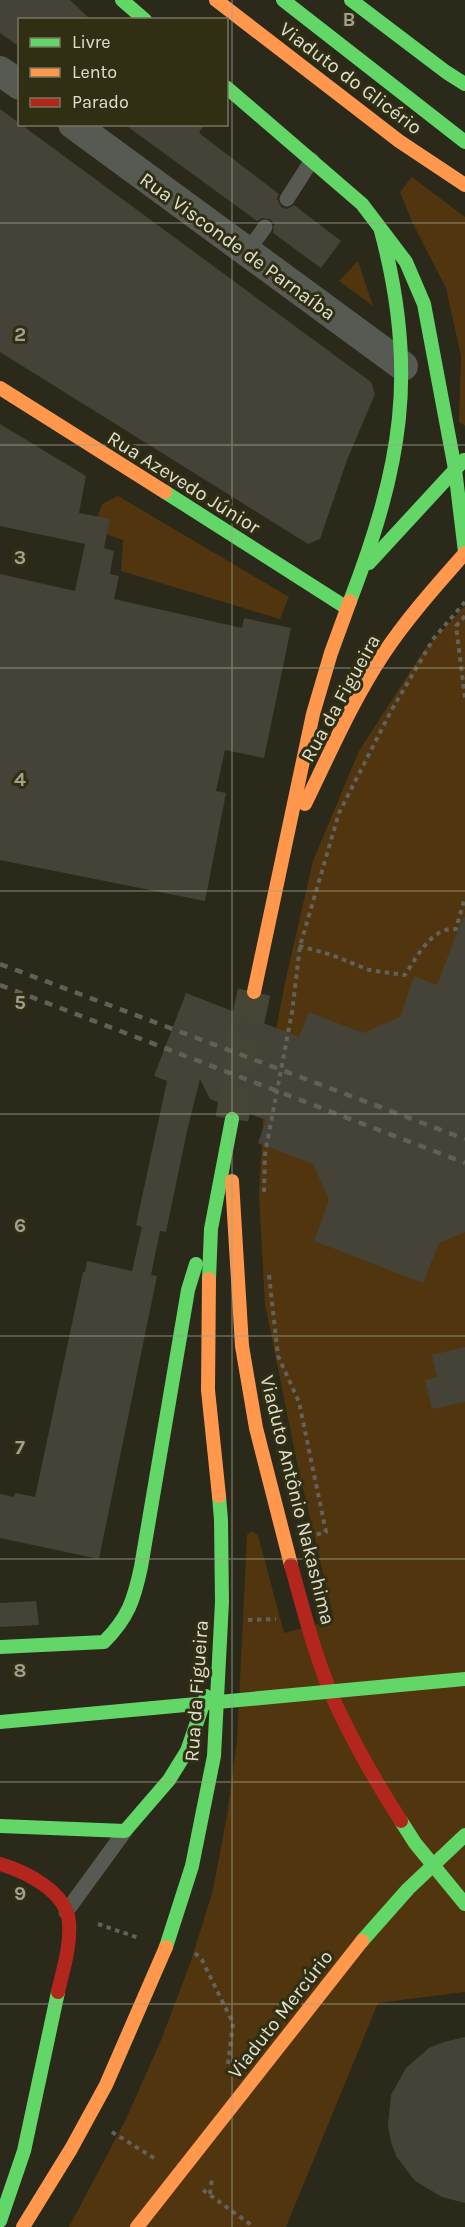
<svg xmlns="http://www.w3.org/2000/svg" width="465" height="2227" font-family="Karla,sans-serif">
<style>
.green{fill:#51350e}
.building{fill:#454337}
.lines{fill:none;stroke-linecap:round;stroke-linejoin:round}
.primary-tunnel{stroke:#454435;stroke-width:33;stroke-dasharray:33 16;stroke-linecap:butt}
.path{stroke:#61625b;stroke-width:4;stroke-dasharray:4.5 4.5;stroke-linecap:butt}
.lane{stroke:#575953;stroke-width:15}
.street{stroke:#575953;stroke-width:30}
.fast{stroke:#63d668;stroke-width:14}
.slow{stroke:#ff974d;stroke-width:14}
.jam{stroke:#b3261e;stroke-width:14}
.rail{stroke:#616058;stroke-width:4.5;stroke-dasharray:8 8;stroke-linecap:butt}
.fast-bridge{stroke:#63d668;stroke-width:14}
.slow-bridge{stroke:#ff974d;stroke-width:14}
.grid{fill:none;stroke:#a1a090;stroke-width:1.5;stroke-opacity:0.55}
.labels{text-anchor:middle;stroke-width:6;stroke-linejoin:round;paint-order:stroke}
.street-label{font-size:20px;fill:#e1e0d0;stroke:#302f14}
.grid-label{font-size:20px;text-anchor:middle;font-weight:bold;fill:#a1a090;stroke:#302f14;stroke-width:6;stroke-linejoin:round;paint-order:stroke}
</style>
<rect width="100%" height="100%" fill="#2a291a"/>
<g class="green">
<path d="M412,177L465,217V426L459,422L461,356L446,288L413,224L400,192Z"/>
<path d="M358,261L373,306L339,281Z"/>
<path d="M118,496L289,597L280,619L121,571L123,540L93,530L102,504Z"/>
<path d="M465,606V1992L378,2003L286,2227H69L126,2119L161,2040L191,1961L213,1890L227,1815L237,1741L247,1535L252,1531L258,1535L284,1633L334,1620L297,1463L265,1304L259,1195L265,1086L286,978L313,861L359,751L424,650Z"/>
</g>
<g class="building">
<path d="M0,0H70L91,20H20V47L0,33Z"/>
<path d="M0,109L371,382L375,394L347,460L320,539L308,544L0,352Z"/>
<path d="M124,124H205L199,133L279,194L277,199L281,207L287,209L294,205L341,241L321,268L273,233L274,224L270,219L262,218L257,221Z"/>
<path d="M0,424L86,476L79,513L110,519L104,548L114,551L110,574L119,576L114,599L242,628L244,618L291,628L264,758L225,750L216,791L226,793L205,901L0,860V574L75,591L85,544L0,526Z"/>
<path d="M463,917H465V1232L439,1243L423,1283L314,1241L329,1200L313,1164L258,1143L266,1120L250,1114L245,1105L236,1101L222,1104L210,1099L200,1079L187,1131L166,1232L160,1231L151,1275L157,1276L99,1559L0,1538V1494L14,1497L15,1493L35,1497L83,1272H85L87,1261L132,1271L142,1227L136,1225L167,1081L154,1076L186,993L299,1037L309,1012L363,1033L400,1017L414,976L437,985Z"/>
<path d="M465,1347V1402L432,1409L425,1380L437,1377L432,1355Z"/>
<path d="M36,1601L39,1625L0,1627V1603Z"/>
<path d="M465,2037V2203L442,2197L415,2181L396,2156L391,2142L388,2126L391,2095L406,2068L429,2048L444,2042Z"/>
</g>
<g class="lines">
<path class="primary-tunnel" d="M232,1119L245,1035L254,992"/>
<g class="path">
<path d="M465,616L456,626L465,698"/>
<path d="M299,946L332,955L369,970L405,975C417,957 431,927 456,929L465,897"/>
<path d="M264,1192L265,1154L292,1012L300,946L339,813L391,711L434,638L465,602"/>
<path d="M269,1275L278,1356L299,1402L326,1532L312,1536"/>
<path d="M248,1620L276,1619"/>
<path d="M98,1924L139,1938"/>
<path d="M195,1953L202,1960L233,2023L228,2064"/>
<path d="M112,2132L154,2158"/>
<path d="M203,2190L254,2227"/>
<path d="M210,2194L212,2178"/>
</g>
<g class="lane">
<path d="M287,199L312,160"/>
<path d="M247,252L265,227"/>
<path d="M66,1912L125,1831"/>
</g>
<g class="street">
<path d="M0,71L20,85"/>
<path d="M73,124L403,366"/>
</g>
<g class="fast">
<path d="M122,0L145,20"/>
<path d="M283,0L465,142"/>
<path d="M351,0L446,72L465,84"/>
<path d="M226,87L362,204L406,262L424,304L455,469L465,552"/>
<path d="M165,492L347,608"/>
<path d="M369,563L464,460"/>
<path d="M350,601C401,468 419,372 381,231"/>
<path d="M209,1279L211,1229L232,1119"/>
<path d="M0,1647L104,1642C128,1618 134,1600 141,1567L188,1290L196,1264"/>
<path d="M0,1722L153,1708"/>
<path d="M401,1821L415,1843L465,1904"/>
<path d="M0,1826L125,1831L169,1780L187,1751L206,1696"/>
<path d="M166,1947L192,1866L214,1756L222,1602L221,1520L219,1496"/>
<path d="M0,2221L24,2151L58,1992"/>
</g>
<g class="slow">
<path d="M216,0L399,141L465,185"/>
<path d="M0,388L165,492"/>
<path d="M305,804C330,753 352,701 384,653C408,617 437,585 465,553"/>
<path d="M254,992L313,714L331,653L350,601"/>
<path d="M232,1181L242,1346L256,1428L291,1565"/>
<path d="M209,1279L208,1390L219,1496"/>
<path d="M23,2227L71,2149L106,2085L166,1947"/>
</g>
<g class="jam">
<path d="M291,1565C304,1612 316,1660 336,1705C355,1745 377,1784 401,1821"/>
<path d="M0,1864C26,1872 66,1891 69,1922C71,1945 63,1970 58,1992"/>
</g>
<g class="rail">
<path d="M0,964L465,1139"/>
<path d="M0,985L465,1163"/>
</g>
<g class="fast-bridge">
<path d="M153,1708L465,1679"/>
<path d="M362,1941L408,1889L465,1835"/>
</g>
<path class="slow-bridge" d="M137,2227L362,1941"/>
</g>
<path class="grid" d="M232,0V2227M0,223H465M0,445H465M0,668H465M0,891H465M0,1114H465M0,1336H465M0,1559H465M0,1782H465M0,2004H465"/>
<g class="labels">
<g class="street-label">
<text transform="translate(351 78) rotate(37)" y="7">Viaduto do Glicério</text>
<text transform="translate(238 246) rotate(36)" y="7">Rua Visconde de Parnaíba</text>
<text transform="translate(184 482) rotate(32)" y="7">Rua Azevedo Júnior</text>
<text transform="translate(340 698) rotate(-61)" y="7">Rua da Figueira</text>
<text transform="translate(298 1500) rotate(76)" y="7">Viaduto Antônio Nakashima</text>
<text transform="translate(196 1691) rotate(-86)" y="7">Rua da Figueira</text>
<text transform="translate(280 2014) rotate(-52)" y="7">Viaduto Mercúrio</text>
</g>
</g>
<g class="grid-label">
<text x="349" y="26">B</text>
<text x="20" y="341">2</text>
<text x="20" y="564">3</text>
<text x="20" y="786">4</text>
<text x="20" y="1009">5</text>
<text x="20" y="1232">6</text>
<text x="20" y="1454">7</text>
<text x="20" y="1677">8</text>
<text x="20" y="1900">9</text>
</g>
<rect x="18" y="18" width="210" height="108" fill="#302f14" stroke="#77765f" stroke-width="1.5"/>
<rect x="30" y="38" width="30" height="9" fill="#63d668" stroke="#77765f" stroke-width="1.5"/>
<text x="72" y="48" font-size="18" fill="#e1e0d0">Livre</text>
<rect x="30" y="68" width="30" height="9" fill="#ff974d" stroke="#77765f" stroke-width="1.5"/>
<text x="72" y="78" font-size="18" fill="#e1e0d0">Lento</text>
<rect x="30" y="98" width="30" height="9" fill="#b3261e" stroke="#77765f" stroke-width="1.5"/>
<text x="72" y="108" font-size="18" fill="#e1e0d0">Parado</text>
</svg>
